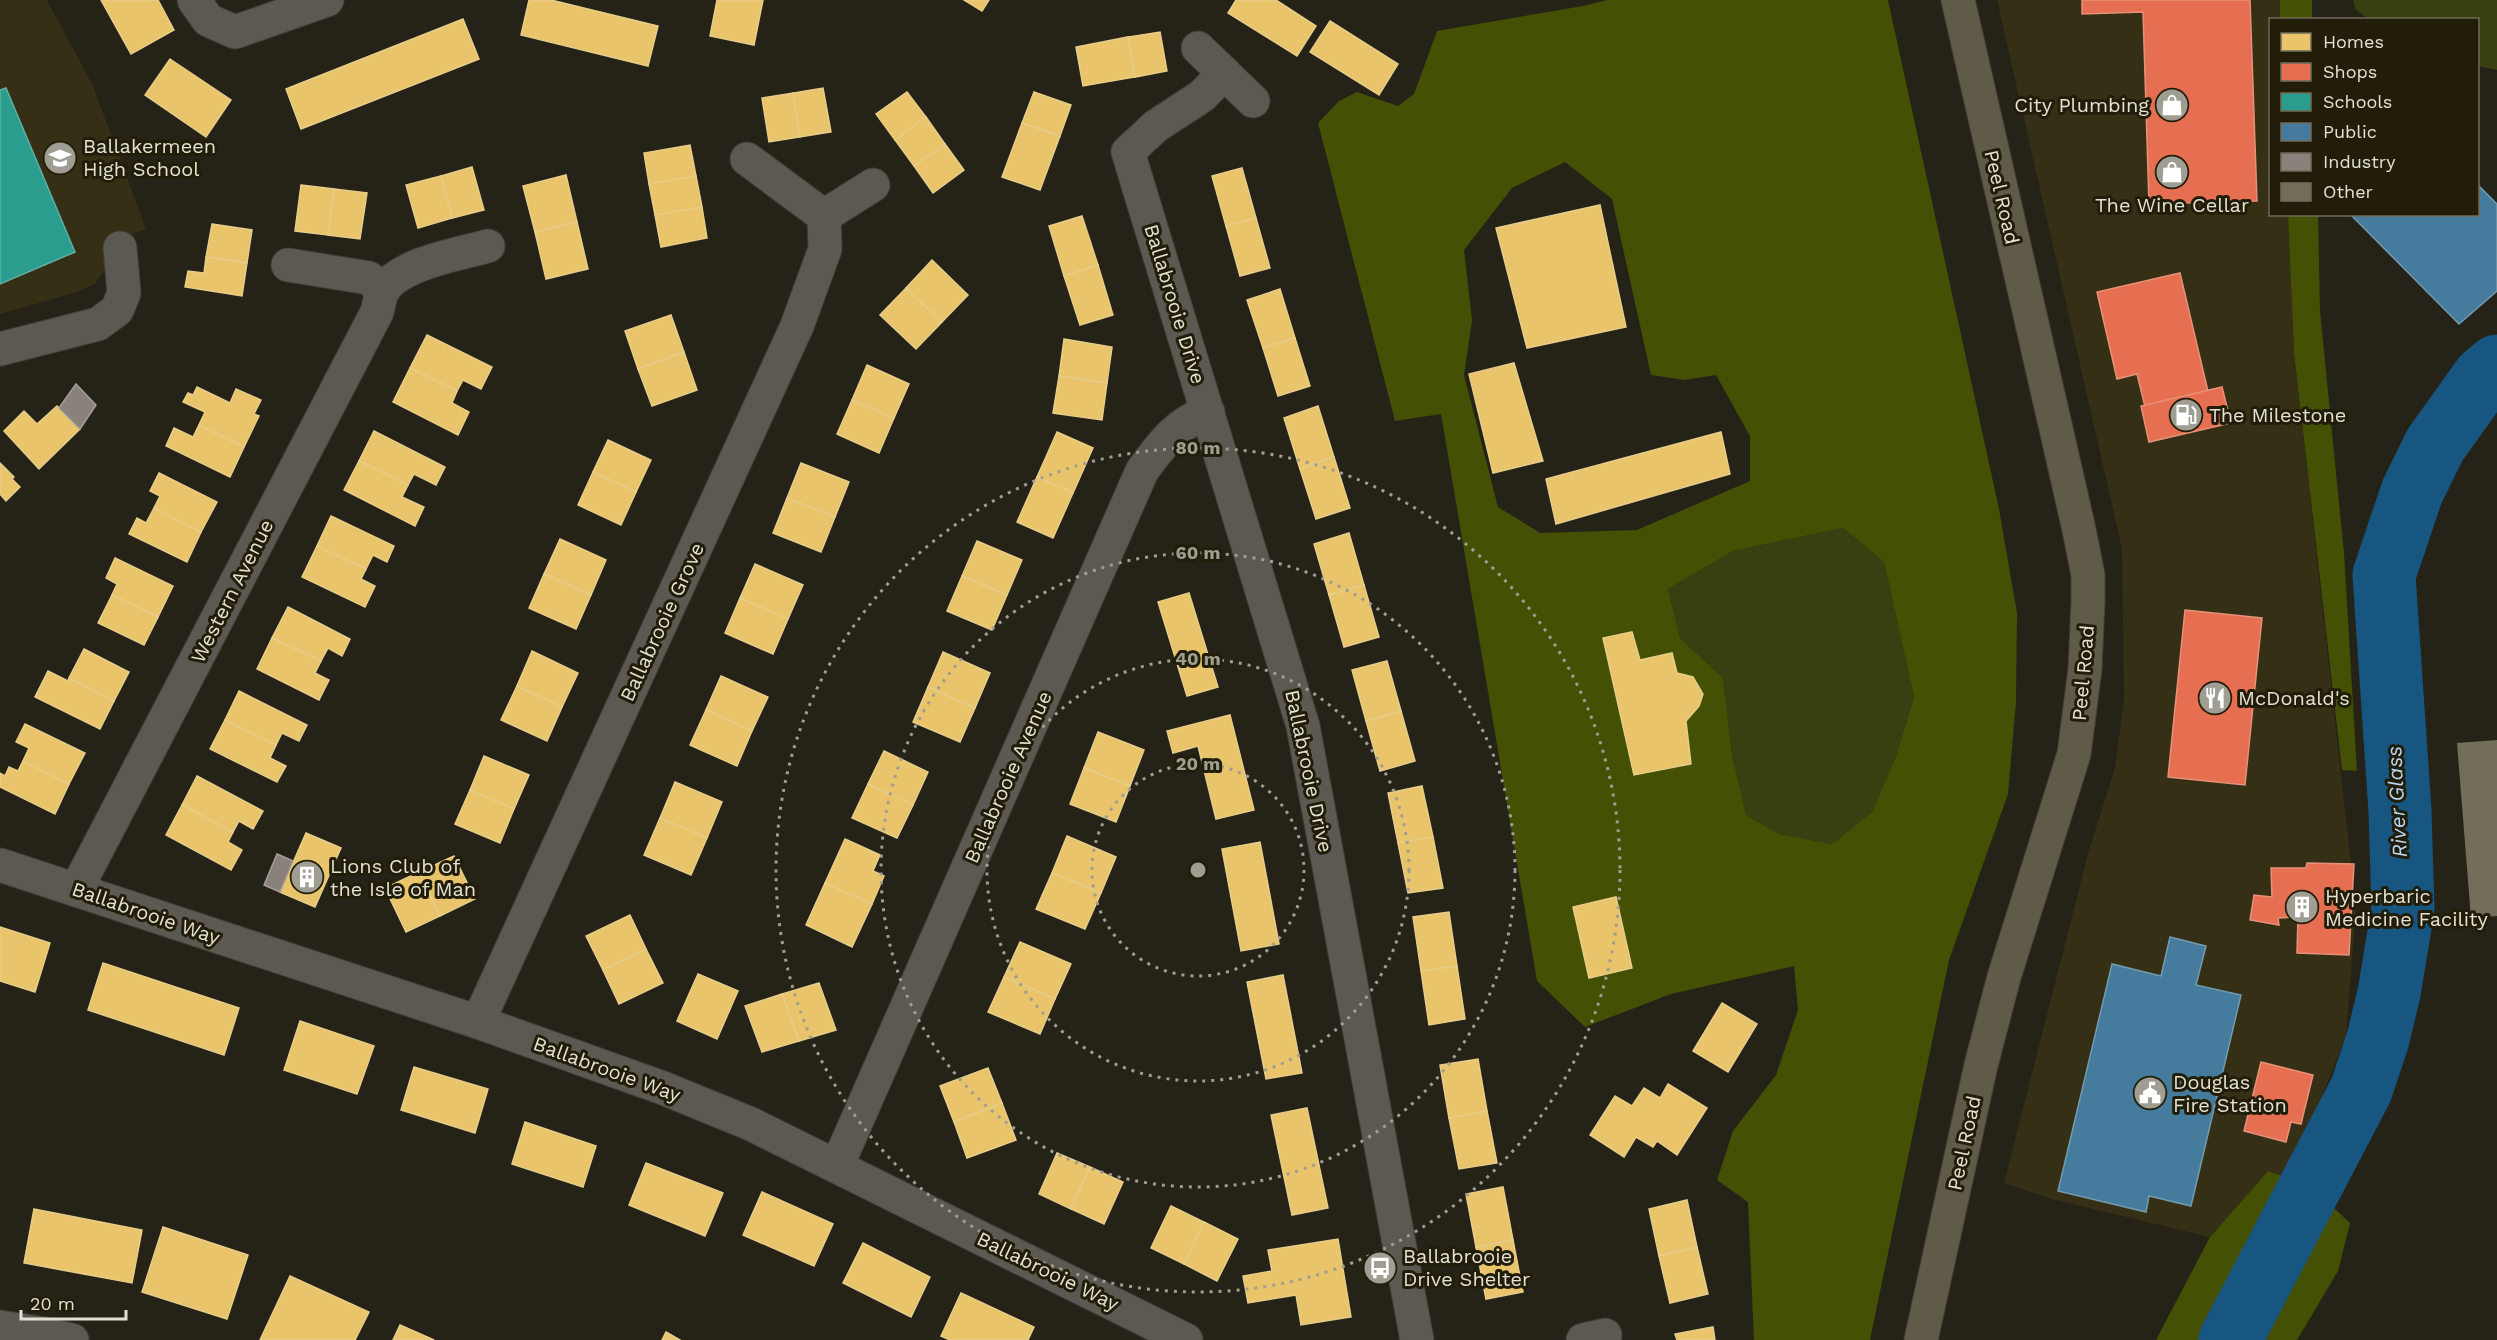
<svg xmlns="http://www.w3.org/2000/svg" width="2497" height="1340" font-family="'Work Sans',sans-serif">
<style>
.built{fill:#352f15}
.green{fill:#384012}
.forest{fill:#445003;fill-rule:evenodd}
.homes{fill:#e9c46a;stroke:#e7cd8a;stroke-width:1.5}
.shops{fill:#e76f51;stroke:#e69178;stroke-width:1.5}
.schools{fill:#2a9d8f;stroke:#62b1a4;stroke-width:1.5}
.public{fill:#457b9d;stroke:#749aae;stroke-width:1.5}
.industry{fill:#8a817c;stroke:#a59e96;stroke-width:1.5}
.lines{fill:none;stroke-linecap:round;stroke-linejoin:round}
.river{stroke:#165680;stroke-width:63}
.building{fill:#736e5a}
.minor-casing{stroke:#413f36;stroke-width:35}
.highway-casing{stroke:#413f36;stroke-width:35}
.minor{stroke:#5b5951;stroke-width:33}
.highway{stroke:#605b48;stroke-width:33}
.ring{fill:none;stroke:#a09e92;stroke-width:3;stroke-dasharray:3 6}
.labels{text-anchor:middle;stroke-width:6;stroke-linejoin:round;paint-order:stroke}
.poi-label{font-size:20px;fill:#e3e1d4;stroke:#221d09;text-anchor:start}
.street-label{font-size:20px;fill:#e3e1d4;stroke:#221d09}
.water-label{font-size:21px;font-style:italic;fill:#b6d7f3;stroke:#221d09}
.centre{fill:#a09e92;stroke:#221d09;stroke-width:3}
.ring-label{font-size:18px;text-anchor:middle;font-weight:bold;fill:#a09e92;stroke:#221d09;stroke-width:6;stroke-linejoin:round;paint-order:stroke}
</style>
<rect width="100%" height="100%" fill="#252318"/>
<g class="built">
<path d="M0,0H47L93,86L146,229L104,244L106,257L104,271L95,284L77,292L0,314Z"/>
<path d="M1997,0H2280V19L2270,20V214L2288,215L2294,353L2356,909L2346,1035L2290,1179L2268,1171L2210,1237L2055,1200L2004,1183L2089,850L2115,768L2124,699L2122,549Z"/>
</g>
<g class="green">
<path d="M2353,0H2497V70L2478,66V20L2369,19L2356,10Z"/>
<path d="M1843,528L1884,562L1914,697L1896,756L1872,812L1832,844L1779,834L1746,815L1732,754L1723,678L1680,638L1668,589L1733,551Z"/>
</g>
<g class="forest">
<path d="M1607,0H1888L1999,509L2017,613L2016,701L2008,794L1949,960L1870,1340H1754L1748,1202L1717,1180L1733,1131L1776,1075L1798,1010L1794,966L1671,994L1585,1027L1537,981L1441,414L1395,421L1318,123L1339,101L1357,92L1398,106L1414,94L1437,31L1583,6ZM1565,162L1612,199L1651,375L1685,380L1716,375L1750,436V481L1637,530L1540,533L1498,507L1464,375L1472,320L1464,250L1512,188ZM1843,528L1884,562L1914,697L1896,756L1872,812L1832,844L1779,834L1746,815L1732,754L1723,678L1680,638L1668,589L1733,551Z"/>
<rect x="2280" y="0" width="32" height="19"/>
<path d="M2288,215H2318L2320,311L2344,553L2357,771L2342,770L2294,353Z"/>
<path d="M2268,1171L2290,1179L2203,1340H2156L2210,1237Z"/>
<path d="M2333,1207L2350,1223L2338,1271L2297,1340H2259Z"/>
</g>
<g class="homes">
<path d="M101,0H158L174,30L131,54Z"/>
<path d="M529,0H551L658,26L648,66L521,35Z"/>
<path d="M717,0H763L754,45L710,36Z"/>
<path d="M964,0H989L982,11Z"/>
<path d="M1236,0H1276L1316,26L1297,56L1228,13Z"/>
<path d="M463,19L479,59L301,129L286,89Z"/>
<path d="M1330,21L1398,64L1379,95L1310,52Z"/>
<path d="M1160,32L1167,71L1135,77L1128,37Z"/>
<path d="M1128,37L1135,77L1083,86L1076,47Z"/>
<path d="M170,59L231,100L206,137L145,95Z"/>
<path d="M823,88L831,132L800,137L793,93Z"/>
<path d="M907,92L926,117L895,140L876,114Z"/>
<path d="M1034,92L1071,105L1060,136L1022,123Z"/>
<path d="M793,93L800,137L769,142L762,98Z"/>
<path d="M926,117L945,144L914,166L895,140Z"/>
<path d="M1022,123L1060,136L1040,190L1002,177Z"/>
<path d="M945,144L964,170L933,193L914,166Z"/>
<path d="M690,145L696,176L649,184L644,153Z"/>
<path d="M472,167L484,210L452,218L441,176Z"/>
<path d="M1242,168L1256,218L1226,226L1212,176Z"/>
<path d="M566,175L577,222L535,232L523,186Z"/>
<path d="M441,176L452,218L418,228L406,185Z"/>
<path d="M696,176L702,207L655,215L649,184Z"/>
<path d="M301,185L334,189L328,235L295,231Z"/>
<path d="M334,189L367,193L360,239L328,235Z"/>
<path d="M1600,205L1626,327L1527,348L1496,228Z"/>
<path d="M702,207L707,238L661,247L655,215Z"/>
<path d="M1082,216L1098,265L1064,276L1049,226Z"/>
<path d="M1256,218L1270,268L1240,276L1226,226Z"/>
<path d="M577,222L588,269L546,279L535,232Z"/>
<path d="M212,224L252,230L247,263L206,257Z"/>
<path d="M206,257L247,263L242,296L185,287L188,271L204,273Z"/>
<path d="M932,260L968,295L942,322L906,288Z"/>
<path d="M1098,265L1113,315L1080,325L1064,276Z"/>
<path d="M906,288L942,322L916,349L880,315Z"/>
<path d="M1280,289L1295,338L1263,348L1247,300Z"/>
<path d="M671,315L684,352L638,369L625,331Z"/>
<path d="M427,335L492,367L481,389L463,380L457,391L410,368Z"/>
<path d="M1295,338L1310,386L1278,396L1263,348Z"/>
<path d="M1064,339L1112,347L1107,383L1059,376Z"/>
<path d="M684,352L697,390L652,406L638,369Z"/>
<path d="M1514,363L1543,461L1493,473L1469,374Z"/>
<path d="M867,365L909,384L894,418L852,400Z"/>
<path d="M410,368L457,391L452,403L469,412L458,435L393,402Z"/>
<path d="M1059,376L1107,383L1102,420L1053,413Z"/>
<path d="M197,387L230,403L236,389L261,400L254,414L259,416L244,447L199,425L205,412L183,402L188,393L193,395Z"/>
<path d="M852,400L894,418L879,453L837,434Z"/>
<path d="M57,406L80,429L39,469L4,431L24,411L37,424Z"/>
<path d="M1318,406L1334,457L1300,469L1284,418Z"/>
<path d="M199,425L244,447L230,477L166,446L174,428L193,437Z"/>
<path d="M374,431L445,467L436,485L414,474L408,485L359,461Z"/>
<path d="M1057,432L1093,448L1073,493L1037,477Z"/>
<path d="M1721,432L1730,474L1556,524L1546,479Z"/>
<path d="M608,440L651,460L636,492L593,472Z"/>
<path d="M1334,457L1350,508L1316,519L1300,469Z"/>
<path d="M359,461L408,485L402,497L424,507L415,526L344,490Z"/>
<path d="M0,463L14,477L12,479L20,487L6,501L0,494Z"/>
<path d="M801,463L849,482L835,517L787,498Z"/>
<path d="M593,472L636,492L621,525L578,505Z"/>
<path d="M159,473L217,502L201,532L154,508L160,496L150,491Z"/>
<path d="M1037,477L1073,493L1053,538L1017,522Z"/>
<path d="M787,498L835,517L821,552L773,533Z"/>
<path d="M154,508L201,532L187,562L129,534L137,518L146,523Z"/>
<path d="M331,516L394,546L387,562L373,555L366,569L317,546Z"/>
<path d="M1349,533L1364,585L1329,595L1314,544Z"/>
<path d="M560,539L606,560L591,595L544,574Z"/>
<path d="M977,541L1022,560L1007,595L962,576Z"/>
<path d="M317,546L366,569L361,579L375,586L365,607L302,577Z"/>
<path d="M115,558L173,586L158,617L112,595L117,584L106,578Z"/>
<path d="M755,564L803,585L788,619L740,598Z"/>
<path d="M544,574L591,595L576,629L529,608Z"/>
<path d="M962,576L1007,595L992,630L947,611Z"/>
<path d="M1364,585L1379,637L1344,647L1329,595Z"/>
<path d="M1189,593L1218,687L1187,696L1158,602Z"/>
<path d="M112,595L158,617L144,645L98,623Z"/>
<path d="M740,598L788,619L773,654L725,633Z"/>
<path d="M288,607L350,639L342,656L328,648L321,661L272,638Z"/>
<path d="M1632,632L1640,660L1672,653L1677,673L1693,677L1703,694L1699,706L1686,721L1691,764L1634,775L1603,638Z"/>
<path d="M272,638L321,661L315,673L329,680L319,700L257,669Z"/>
<path d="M84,649L129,672L114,701L69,678Z"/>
<path d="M532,651L578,673L562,707L517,686Z"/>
<path d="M943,652L990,673L975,708L928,687Z"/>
<path d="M1387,661L1401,711L1366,721L1352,670Z"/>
<path d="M48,671L68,681L69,678L114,701L100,729L35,697Z"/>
<path d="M721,676L768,697L752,731L706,710Z"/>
<path d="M517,686L562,707L547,741L501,720Z"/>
<path d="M928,687L975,708L960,742L913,722Z"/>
<path d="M239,691L307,725L299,741L282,733L276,745L225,720Z"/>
<path d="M706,710L752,731L737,766L690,745Z"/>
<path d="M1401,711L1415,761L1380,771L1366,721Z"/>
<path d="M1230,715L1254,810L1216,819L1198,746L1173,753L1167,731Z"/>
<path d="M225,720L276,745L270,758L286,766L277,782L210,749Z"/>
<path d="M25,724L85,753L69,784L23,761L29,748L16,742Z"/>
<path d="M1098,732L1144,750L1130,786L1084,768Z"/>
<path d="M884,751L928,772L913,805L868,784Z"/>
<path d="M484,756L529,775L514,809L470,790Z"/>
<path d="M23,761L69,784L55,814L0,787V773L5,776L9,767L18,771Z"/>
<path d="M1084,768L1130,786L1116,822L1070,804Z"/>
<path d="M197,776L263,811L253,829L239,821L233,832L182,805Z"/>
<path d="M675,782L722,802L707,838L660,818Z"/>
<path d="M868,784L913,805L897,838L852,818Z"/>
<path d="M1422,786L1433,837L1398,843L1388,793Z"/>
<path d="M470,790L514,809L500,843L455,824Z"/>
<path d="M182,805L233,832L228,842L242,850L231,870L166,835Z"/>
<path d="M660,818L707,838L691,875L644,855Z"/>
<path d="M306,833L341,848L315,907L280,892Z"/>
<path d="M1067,836L1116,857L1101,893L1052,873Z"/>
<path d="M1433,837L1443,888L1408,893L1398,843Z"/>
<path d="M845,839L880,855L873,871L884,876L872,904L825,883Z"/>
<path d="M1260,842L1279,944L1241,951L1222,849Z"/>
<path d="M454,856L475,899L440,916L419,872Z"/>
<path d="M419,872L440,916L406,932L385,888Z"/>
<path d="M1052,873L1101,893L1085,929L1036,909Z"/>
<path d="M825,883L872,904L852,947L806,925Z"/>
<path d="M1616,897L1632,968L1589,978L1573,907Z"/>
<path d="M1449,912L1457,966L1421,971L1413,917Z"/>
<path d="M630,915L646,949L603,970L586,936Z"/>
<path d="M0,927L50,943L35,992L0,981Z"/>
<path d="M1020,942L1071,964L1055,999L1004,977Z"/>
<path d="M646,949L663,983L619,1004L603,970Z"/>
<path d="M103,963L239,1008L224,1055L88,1010Z"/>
<path d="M1457,966L1465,1019L1429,1025L1421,971Z"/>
<path d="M698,974L738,991L717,1039L677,1021Z"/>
<path d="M1283,975L1302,1073L1266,1079L1247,982Z"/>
<path d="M1004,977L1055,999L1040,1034L988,1012Z"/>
<path d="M819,983L836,1030L799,1041L782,994Z"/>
<path d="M782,994L799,1041L762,1052L745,1006Z"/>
<path d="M1722,1003L1757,1024L1728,1072L1693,1051Z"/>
<path d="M300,1021L374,1046L357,1094L284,1070Z"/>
<path d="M1478,1059L1487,1111L1449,1118L1440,1065Z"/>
<path d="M414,1067L488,1089L475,1133L401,1110Z"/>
<path d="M988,1068L1002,1103L954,1122L940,1086Z"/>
<path d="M1668,1084L1707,1108L1677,1155L1657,1141L1653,1147L1636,1137L1624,1157L1590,1135L1615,1096L1632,1106L1644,1088L1660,1098Z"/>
<path d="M1002,1103L1016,1140L967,1158L954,1122Z"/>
<path d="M1307,1108L1328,1208L1292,1215L1271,1115Z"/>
<path d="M1487,1111L1497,1163L1459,1169L1449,1118Z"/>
<path d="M525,1122L596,1146L583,1187L512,1164Z"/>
<path d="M1057,1153L1090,1167L1071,1209L1039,1194Z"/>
<path d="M646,1163L723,1193L705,1236L629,1205Z"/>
<path d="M1090,1167L1123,1182L1104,1224L1071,1209Z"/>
<path d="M1503,1187L1513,1240L1476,1247L1466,1194Z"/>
<path d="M762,1192L833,1224L814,1266L743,1235Z"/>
<path d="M1687,1200L1697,1247L1659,1256L1649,1209Z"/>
<path d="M1171,1206L1204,1222L1184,1264L1151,1248Z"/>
<path d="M34,1209L142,1230L132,1283L24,1263Z"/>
<path d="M1204,1222L1238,1239L1217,1281L1184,1264Z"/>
<path d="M163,1227L248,1255L227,1319L142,1292Z"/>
<path d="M1338,1239L1351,1317L1301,1325L1296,1295L1248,1303L1243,1276L1272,1271L1268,1250Z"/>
<path d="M1513,1240L1523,1292L1486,1299L1476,1247Z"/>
<path d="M863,1243L930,1277L911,1317L843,1283Z"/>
<path d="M1697,1247L1708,1294L1670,1303L1659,1256Z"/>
<path d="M290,1276L369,1312L355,1340H260Z"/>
<path d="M961,1293L1034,1327L1028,1340H950L941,1336Z"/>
<path d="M400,1325L434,1340H393Z"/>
<path d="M1713,1327L1715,1340H1677L1675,1334Z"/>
<path d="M666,1332L680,1340H662Z"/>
</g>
<g class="shops">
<path d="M2082,0H2250L2257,201L2149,204L2143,12L2082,14Z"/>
<path d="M2180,273L2211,404L2148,419L2137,374L2117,379L2097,292Z"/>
<path d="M2222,387L2231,423L2149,442L2141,406Z"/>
<path d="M2185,610L2262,618L2245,785L2168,777Z"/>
<path d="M2307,863L2354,864L2349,955L2297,953L2298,917L2278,918L2279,925L2250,920L2254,895L2272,897L2271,868H2306Z"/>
<path d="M2261,1062L2313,1075L2301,1124L2291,1122L2286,1142L2244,1131Z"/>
</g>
<path class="schools" d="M6,88L75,252L0,284V90Z"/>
<g class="public">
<path d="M2478,185L2497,204V291L2459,324L2350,214H2478Z"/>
<path d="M2170,937L2206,946L2196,985L2241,995L2191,1206L2149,1196L2146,1212L2058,1191L2112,964L2161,976Z"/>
</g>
<g class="industry">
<path d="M76,384L96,405L80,429L59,408Z"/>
<path d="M277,854L293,861L280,892L264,885Z"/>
</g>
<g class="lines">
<path class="river" d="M2230,1340L2361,1090L2378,1039L2389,993L2403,909L2400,811L2384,575L2412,492L2435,445L2483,378L2497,366"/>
</g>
<path class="building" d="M2497,740V916L2471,918L2457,743Z"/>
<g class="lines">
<g class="minor-casing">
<g id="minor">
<path d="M194,0L208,20L235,32L327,0"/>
<path d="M1198,48L1224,73L1202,96L1156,126L1128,152L1303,726L1417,1340"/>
<path d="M1224,73L1253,101"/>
<path d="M747,159L824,216L873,185"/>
<path d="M288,265L369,278L383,291"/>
<path d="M0,349L98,324L117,310L124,293L120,248"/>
<path d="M0,865L478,1022L663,1088L751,1124L1186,1340"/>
<path d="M76,890L377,312C379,305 380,295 384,289C402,263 459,254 488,246"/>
<path d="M478,1022L797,326L825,249L824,216"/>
<path d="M837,1166L1142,471C1162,444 1176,424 1208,412"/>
<path d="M0,1327L45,1334L72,1340"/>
<path d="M1583,1340L1605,1335"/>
</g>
</g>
<g class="highway-casing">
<path id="highway" d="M1921,1340L1981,1065L2004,977L2074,754L2085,669L2088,602V575L2078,525L1958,0"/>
</g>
<use href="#minor" class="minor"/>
<use href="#highway" class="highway"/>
</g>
<g class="ring">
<circle cx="1198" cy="870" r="106"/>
<circle cx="1198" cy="870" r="211"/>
<circle cx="1198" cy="870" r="317"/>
<circle cx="1198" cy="870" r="422"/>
</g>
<defs>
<g id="shop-disc" transform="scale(1.725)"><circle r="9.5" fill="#a09e92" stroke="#221d09"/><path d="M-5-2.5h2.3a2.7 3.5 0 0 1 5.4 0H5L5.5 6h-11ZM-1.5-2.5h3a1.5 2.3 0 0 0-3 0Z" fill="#fff"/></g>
<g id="school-disc" transform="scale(1.725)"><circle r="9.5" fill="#a09e92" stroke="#221d09"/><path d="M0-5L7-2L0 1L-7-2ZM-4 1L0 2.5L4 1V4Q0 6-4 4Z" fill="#fff"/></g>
<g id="fuel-disc" transform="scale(1.725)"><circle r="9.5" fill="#a09e92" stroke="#221d09"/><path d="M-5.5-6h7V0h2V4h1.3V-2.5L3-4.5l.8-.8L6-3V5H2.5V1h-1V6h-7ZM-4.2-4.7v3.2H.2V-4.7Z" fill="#fff"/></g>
<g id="restaurant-disc" transform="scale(1.725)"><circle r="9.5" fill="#a09e92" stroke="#221d09"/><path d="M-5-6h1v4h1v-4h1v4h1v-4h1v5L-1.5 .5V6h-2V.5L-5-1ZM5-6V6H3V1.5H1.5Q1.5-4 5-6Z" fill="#fff"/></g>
<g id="building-disc" transform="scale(1.725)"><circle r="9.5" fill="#a09e92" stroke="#221d09"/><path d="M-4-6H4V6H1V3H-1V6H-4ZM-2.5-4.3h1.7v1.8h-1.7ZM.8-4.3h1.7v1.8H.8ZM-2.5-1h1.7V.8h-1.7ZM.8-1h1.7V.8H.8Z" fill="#fff"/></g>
<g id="civic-disc" transform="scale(1.725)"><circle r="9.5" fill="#a09e92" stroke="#221d09"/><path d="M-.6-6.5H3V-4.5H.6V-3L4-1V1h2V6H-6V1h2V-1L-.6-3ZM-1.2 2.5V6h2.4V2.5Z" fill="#fff"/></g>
<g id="bus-disc" transform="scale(1.725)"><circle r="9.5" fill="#a09e92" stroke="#221d09"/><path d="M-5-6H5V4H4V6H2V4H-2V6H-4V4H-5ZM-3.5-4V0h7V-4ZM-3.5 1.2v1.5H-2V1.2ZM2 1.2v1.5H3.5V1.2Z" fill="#fff"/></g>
</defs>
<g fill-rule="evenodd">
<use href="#shop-disc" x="2172" y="105"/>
<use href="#school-disc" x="60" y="158"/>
<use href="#shop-disc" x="2172" y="172"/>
<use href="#fuel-disc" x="2186" y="415"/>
<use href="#restaurant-disc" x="2215" y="698"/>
<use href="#building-disc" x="307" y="877"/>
<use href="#building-disc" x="2302" y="907"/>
<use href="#civic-disc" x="2150" y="1093"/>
<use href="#bus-disc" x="1380" y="1268"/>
</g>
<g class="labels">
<g class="poi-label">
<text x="2149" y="112" text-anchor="end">City Plumbing</text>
<text x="83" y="153">Ballakermeen<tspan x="83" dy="23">High School</tspan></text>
<text x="2172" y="212" text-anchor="middle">The Wine Cellar</text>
<text x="2209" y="422">The Milestone</text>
<text x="2238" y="705">McDonald's</text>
<text x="330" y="873">Lions Club of<tspan x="330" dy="23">the Isle of Man</tspan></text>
<text x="2325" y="903">Hyperbaric<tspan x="2325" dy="23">Medicine Facility</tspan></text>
<text x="2173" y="1089">Douglas<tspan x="2173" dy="23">Fire Station</tspan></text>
<text x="1403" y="1263">Ballabrooie<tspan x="1403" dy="23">Drive Shelter</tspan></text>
</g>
<g class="street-label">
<text transform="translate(2002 197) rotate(77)" y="7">Peel Road</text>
<text transform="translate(1175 304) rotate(73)" y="7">Ballabrooie Drive</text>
<text transform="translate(232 591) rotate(-63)" y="7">Western Avenue</text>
<text transform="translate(662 622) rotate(-65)" y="7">Ballabrooie Grove</text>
<text transform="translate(2083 673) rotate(-85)" y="7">Peel Road</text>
<text transform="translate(1309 771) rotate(78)" y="7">Ballabrooie Drive</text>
<text transform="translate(1008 777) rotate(-66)" y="7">Ballabrooie Avenue</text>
<text transform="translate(146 913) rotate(19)" y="7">Ballabrooie Way</text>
<text transform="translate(607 1069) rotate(20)" y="7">Ballabrooie Way</text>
<text transform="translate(1964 1143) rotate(-78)" y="7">Peel Road</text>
<text transform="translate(1048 1271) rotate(26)" y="7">Ballabrooie Way</text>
</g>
<g class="water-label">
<text transform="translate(2397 802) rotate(-93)" y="7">River Glass</text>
</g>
</g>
<circle cx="1198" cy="870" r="9" class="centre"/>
<g class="ring-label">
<text x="1198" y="454">80 m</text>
<text x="1198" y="559">60 m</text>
<text x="1198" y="665">40 m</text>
<text x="1198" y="770">20 m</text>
</g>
<rect x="2269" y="18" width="210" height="198" fill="#221d09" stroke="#6f6b5a" stroke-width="1.5"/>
<rect x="2281" y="33" width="30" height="18" fill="#e9c46a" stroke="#6f6b5a" stroke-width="1.5"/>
<text x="2323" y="48" font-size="18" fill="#e3e1d4">Homes</text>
<rect x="2281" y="63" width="30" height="18" fill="#e76f51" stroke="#6f6b5a" stroke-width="1.5"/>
<text x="2323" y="78" font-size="18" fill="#e3e1d4">Shops</text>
<rect x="2281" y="93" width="30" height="18" fill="#2a9d8f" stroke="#6f6b5a" stroke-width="1.5"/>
<text x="2323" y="108" font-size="18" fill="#e3e1d4">Schools</text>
<rect x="2281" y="123" width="30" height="18" fill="#457b9d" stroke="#6f6b5a" stroke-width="1.5"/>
<text x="2323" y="138" font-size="18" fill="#e3e1d4">Public</text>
<rect x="2281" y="153" width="30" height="18" fill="#8a817c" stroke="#6f6b5a" stroke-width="1.5"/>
<text x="2323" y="168" font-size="18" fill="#e3e1d4">Industry</text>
<rect x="2281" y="183" width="30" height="18" fill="#736e5a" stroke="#6f6b5a" stroke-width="1.5"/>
<text x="2323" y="198" font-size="18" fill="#e3e1d4">Other</text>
<path d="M21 1310v9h105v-9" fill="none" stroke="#e3e1d4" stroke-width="3"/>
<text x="30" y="1310" font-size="18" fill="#e3e1d4" stroke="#221d09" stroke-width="4.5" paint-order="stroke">20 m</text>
</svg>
